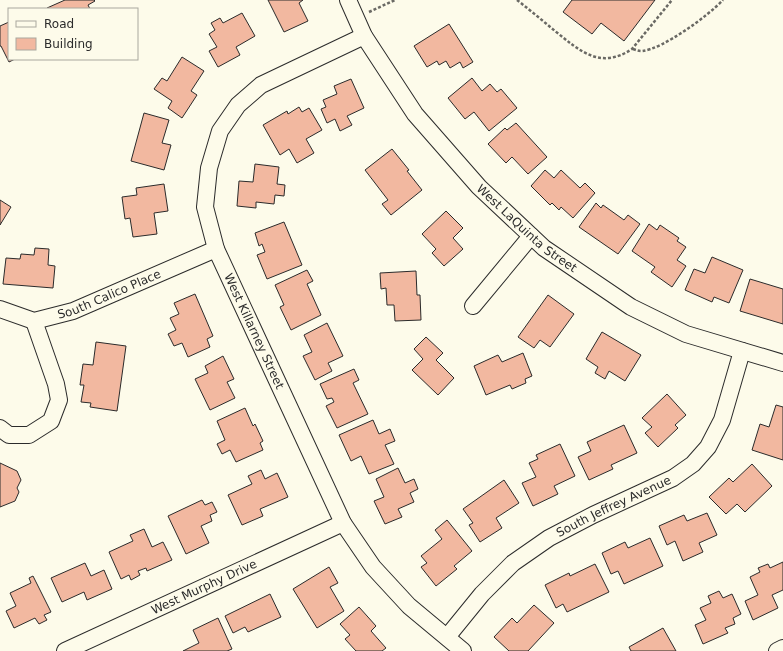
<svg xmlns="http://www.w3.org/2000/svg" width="783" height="651" font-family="'DejaVu Sans',sans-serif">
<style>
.building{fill:#f2b8a0;stroke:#2b2b2b}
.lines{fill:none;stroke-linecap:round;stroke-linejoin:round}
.minor-casing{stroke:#2b2b2b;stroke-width:18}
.path{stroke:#6a6964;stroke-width:2.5;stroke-dasharray:3 2;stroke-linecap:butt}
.minor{stroke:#fdfbea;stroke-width:16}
.labels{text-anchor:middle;stroke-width:3;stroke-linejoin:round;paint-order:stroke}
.street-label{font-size:12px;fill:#2b2b2b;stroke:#fdfbea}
</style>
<rect width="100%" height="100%" fill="#fdfbea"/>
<g class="building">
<path d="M65,0H94L95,1L88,5L90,9H48L47,8Z"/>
<path d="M268,0H303L299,3L308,21L284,32Z"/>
<path d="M572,0H655L624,41L601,23L592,34L563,12Z"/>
<path d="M242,13L255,36L236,47L240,55L218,67L209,51L217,47L209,34L215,30L211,23L220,18L223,23Z"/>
<path d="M9,22V59H15L9,62L1,46H0V26Z"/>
<path d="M449,24L473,62L463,68L460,62L450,68L446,61L439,65L437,61L427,67L414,46Z"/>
<path d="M182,57L204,71L191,91L197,95L182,118L168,108L172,101L154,89L162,78L167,81Z"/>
<path d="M472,78L482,91L490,84L497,92L501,89L517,108L489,131L474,112L465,119L448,98Z"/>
<path d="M351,79L364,108L347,116L352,125L340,131L335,119L327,123L321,109L326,107L323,100L337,94L334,86Z"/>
<path d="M299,107L302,112L309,108L322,130L306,139L314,153L297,163L289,149L280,155L263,125L287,111L288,114Z"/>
<path d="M144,113L169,120L162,143L171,145L164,170L131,161Z"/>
<path d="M516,123L547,157L528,174L512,157L506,163L488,144L505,128L507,130Z"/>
<path d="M392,149L409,170L407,171L422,190L391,215L382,204L388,200L365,170Z"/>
<path d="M255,164L279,167L277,184L285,185L284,196L275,195L274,204L256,202V208L237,206L239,181L253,182Z"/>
<path d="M545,170L554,178L561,170L580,188L585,183L595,193L573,218L561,207L559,210L552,203L550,205L531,186Z"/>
<path d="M164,184L168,211L154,213L157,234L133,237L130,218L125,219L122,197L137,195L136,188Z"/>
<path d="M0,200L11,207L0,225Z"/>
<path d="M596,203L601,208L603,205L624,220L628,215L640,224L618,254L579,227Z"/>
<path d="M446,211L463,228L453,238L463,249L444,266L432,253L436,249L422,234Z"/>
<path d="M284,222L302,265L267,279L257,255L265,252L262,244L259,246L255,233Z"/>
<path d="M649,224L657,230L660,225L679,238L677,241L686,247L677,260L686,266L672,287L651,272L655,267L632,251Z"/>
<path d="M35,248L49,249L48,265L55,266L53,288L3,284L6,258L20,259L21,254L34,255Z"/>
<path d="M712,257L743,270L729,303L714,297L712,302L685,290L694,269L705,273Z"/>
<path d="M307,270L313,281L307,284L321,315L291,330L280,307L284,305L275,285Z"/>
<path d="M416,271L417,295H420L421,320L395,321L394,305H387L386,288L381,289L380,273Z"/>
<path d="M750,279L783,289V324L740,311Z"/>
<path d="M195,294L213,336L207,339L210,347L188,357L182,343L174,346L168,334L176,330L170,318L179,314L174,303Z"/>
<path d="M548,295L574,314L550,347L540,340L534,348L518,337Z"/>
<path d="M327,323L343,356L328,363L332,371L315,380L303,356L312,352L304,335Z"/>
<path d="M602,332L641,355L625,381L609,371L605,379L595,373L598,367L586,359Z"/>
<path d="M426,337L443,353L436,360L454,378L438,395L412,370L423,359L414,349Z"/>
<path d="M96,342L126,346L117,411L90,407L91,403L81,402L84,385H80L83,364L93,365Z"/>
<path d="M523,353L532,376L525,379L526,383L512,389L510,385L486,395L474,366L498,355L502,362Z"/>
<path d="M223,356L234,379L227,382L235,398L210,410L195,379L208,373L205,366Z"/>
<path d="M354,369L359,380L353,383L368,414L337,428L326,406L334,402L332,398L327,399L320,384Z"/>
<path d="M667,394L686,415L675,425L678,428L658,447L645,433L652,427L642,418Z"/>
<path d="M776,405L783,407V460L752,450L760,424L769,427Z"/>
<path d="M245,408L253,426L255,424L263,441L260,443L263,450L236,462L230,450L222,454L217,444L225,440L217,421Z"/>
<path d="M373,420L379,434L390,429L395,441L385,445L394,464L369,474L361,456L351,461L339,435Z"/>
<path d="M624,425L637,453L611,465L613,469L589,480L578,457L591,451L587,442Z"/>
<path d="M560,444L575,476L554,486L558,494L533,506L522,483L536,477L529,463L538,459L536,455Z"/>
<path d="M0,463L17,471L21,480L17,488L19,492L15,501L0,507Z"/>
<path d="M752,464L772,486L745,512L737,504L726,514L709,497L729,478L733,482Z"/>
<path d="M398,468L405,483L414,479L418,489L410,493L414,502L398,509L402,517L385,524L374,501L384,497L376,479Z"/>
<path d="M261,470L265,479L277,473L288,497L260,509L263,516L242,525L228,495L252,484L248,476Z"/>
<path d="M504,480L519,503L496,518L502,528L480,542L469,525L473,523L463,509Z"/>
<path d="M202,500L205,505L212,502L217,512L210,515L212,521L201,526L209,543L186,554L168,516Z"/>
<path d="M707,513L717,535L699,543L703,552L683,561L675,541L667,545L659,526L684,515L687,521Z"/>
<path d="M447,520L472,551L454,566L457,569L436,586L421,567L427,563L421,556L442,539L435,530Z"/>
<path d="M144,529L152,547L163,542L172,560L147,571L146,568L138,571L140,575L131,580L129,575L121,579L109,552L133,541L130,535Z"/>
<path d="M650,538L663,566L624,584L618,571L611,574L602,553L625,542L628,548Z"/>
<path d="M783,562V590L772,595L778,608L753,620L745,601L758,595L750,577L760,572L758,568L768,564L770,568Z"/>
<path d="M85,563L91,576L104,570L112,589L87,600L84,592L62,602L51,578Z"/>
<path d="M595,564L609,592L567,612L563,604L556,608L545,585L569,573L570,576Z"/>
<path d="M329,567L338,583L330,587L344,611L317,628L293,589Z"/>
<path d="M33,576L51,612L44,615L47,620L39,624L35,618L14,628L6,611L16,606L10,593L31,583L29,578Z"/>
<path d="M719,591L723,598L732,594L741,614L733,618L735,624L725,628L728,633L703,644L695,625L706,620L700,608L711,603L708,596Z"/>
<path d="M270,594L281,617L248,632L245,627L233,633L225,616Z"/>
<path d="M534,605L554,623L528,651H509L494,637L512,618L517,623Z"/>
<path d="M359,607L376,626L371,631L386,648L382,651H356L345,639L350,635L340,624Z"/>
<path d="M218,618L232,649L227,651H183L199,643L193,630Z"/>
<path d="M663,628L676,651H631L629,647Z"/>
</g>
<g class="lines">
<g class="minor-casing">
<g id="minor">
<path id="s1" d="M348,0L364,36L415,114L479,187L544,248L631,307L686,334L783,363"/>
<path id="s2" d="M364,36L261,85L238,105L220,131L209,168L205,207L216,249L343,523L373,567L409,606L463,651"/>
<path d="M473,306L531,236"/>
<path id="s3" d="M0,309L34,321L73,311L216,249"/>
<path d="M0,428L9,435H29L51,421L59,400L56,384L34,321"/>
<path id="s4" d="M447,637L482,594L513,563L549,538L593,515L673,478L693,464L708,447L722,420L742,351"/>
<path id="s5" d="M65,651L343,523"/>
<path d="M777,651L783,648"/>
</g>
</g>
<g class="path">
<path d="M517,0C530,10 543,21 555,31C580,51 600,70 632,49L672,0"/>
<path d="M369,12L395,0"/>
<path d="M633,49C636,50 638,51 642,51C663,49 708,16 723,0"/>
</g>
<use href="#minor" class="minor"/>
</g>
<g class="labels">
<g class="street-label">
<text dy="4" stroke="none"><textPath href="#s1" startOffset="293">West LaQuinta Street</textPath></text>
<text dy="4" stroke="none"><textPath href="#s3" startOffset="116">South Calico Place</textPath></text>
<text dy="4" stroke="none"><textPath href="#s2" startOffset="388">West Killarney Street</textPath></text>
<text dy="4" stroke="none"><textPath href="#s4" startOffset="215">South Jeffrey Avenue</textPath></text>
<text dy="4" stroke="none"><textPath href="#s5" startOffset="153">West Murphy Drive</textPath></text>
</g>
</g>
<rect x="8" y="8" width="130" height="52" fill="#fdfbea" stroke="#a9a89e"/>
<rect x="16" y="21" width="20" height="6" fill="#fdfbea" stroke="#a9a89e"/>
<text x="44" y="28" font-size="12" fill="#2b2b2b">Road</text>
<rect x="16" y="38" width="20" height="12" fill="#f2b8a0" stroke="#a9a89e"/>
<text x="44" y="48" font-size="12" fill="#2b2b2b">Building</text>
</svg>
